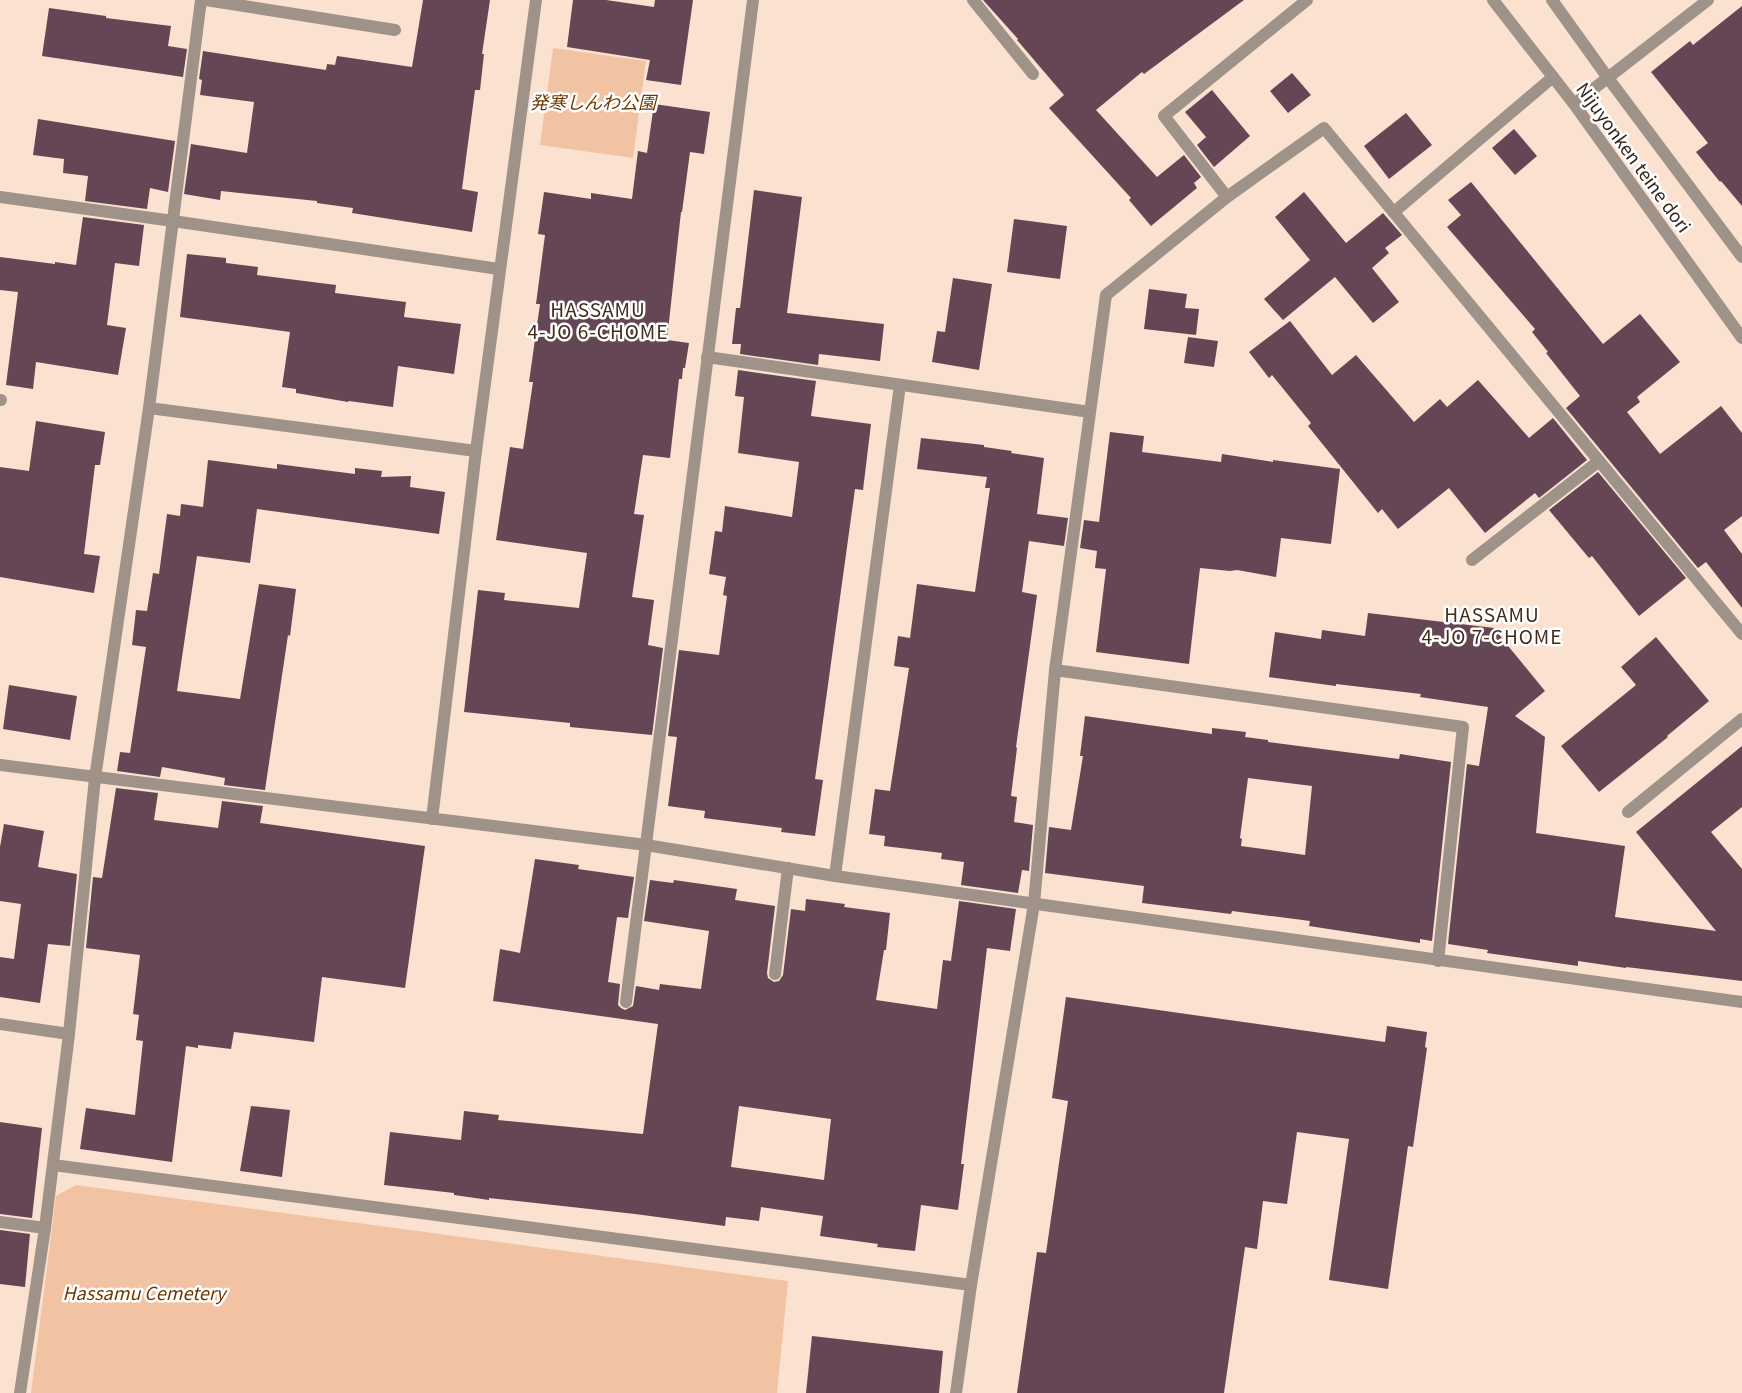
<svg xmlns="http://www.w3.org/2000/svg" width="1742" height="1393" font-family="Georgia,'Noto Sans JP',serif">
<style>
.green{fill:#f2c3a2}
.building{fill:#644655;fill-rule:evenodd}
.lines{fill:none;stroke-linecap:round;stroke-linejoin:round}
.service{stroke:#9f9289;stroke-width:12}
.minor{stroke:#9f9289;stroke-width:12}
.tertiary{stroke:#9f9289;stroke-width:12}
.labels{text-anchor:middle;stroke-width:5;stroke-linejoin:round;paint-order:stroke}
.park-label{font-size:18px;font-style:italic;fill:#6e3800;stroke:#fff}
.street-label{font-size:18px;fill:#33271f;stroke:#fff}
.neighbourhood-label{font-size:19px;letter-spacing:1px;fill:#452c1a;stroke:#fff}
</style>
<rect width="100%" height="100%" fill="#fbe1cf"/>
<g class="green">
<path d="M553,48L646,61L633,158L540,145Z"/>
<path d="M76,1185L788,1281L777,1393H31L56,1196Z"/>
</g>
<g class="building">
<path d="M423,0H490L482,54H484L480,90H475L462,189L478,192L472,232L352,213L353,208L317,203V201L221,191L220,200L184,194L191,144L247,153L254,102L200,95L202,80L199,79L203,51L326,70L327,64L335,65L337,56L412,67Z"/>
<path d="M573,0H606L654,7L655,0H693L681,85L646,80L650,60L567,47Z"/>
<path d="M983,0H1244L1144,74L1142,72L1096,110L1157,177L1184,155L1201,177L1194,183L1197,188L1151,226L1129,200L1131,198L1049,108L1064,95L1017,40L1018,39Z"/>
<path d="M1742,6V206L1721,181L1720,182L1696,152L1708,143L1651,72L1690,41L1693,45Z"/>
<path d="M49,8L106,16V18L171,26L168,46L187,49L183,77L42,56Z"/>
<path d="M1292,73L1311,95L1288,113L1270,91Z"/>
<path d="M1212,90L1250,136L1214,167L1197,145L1206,137L1185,112Z"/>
<path d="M654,104L710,112L704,154L690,152L682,212H681L667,340L689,343L685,368H683L682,379H679L670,458L643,455L634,514L644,515L632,597L654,600L648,645L663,648L652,735L570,727V723L464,712L478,590L505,593L504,600L579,608L587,553L496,540L510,447L523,449L533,382H529L540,304H536L545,235L538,234L544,192L591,199V193L632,199L638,151L647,153Z"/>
<path d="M1406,113L1432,145L1389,179L1364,146Z"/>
<path d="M38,119L175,141L168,192L150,188L147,209L85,201L88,176L63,173L64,159L33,155Z"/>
<path d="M1514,129L1537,156L1515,175L1492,148Z"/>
<path d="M1471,182L1603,344L1640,314L1680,362L1637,397L1640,402L1627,412L1660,454L1721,406L1742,433V516L1724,530L1742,554V608L1706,562L1698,568L1566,408L1580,396L1546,353L1548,352L1532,332L1535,329L1447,227L1461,215L1448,200Z"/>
<path d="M754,190L802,197L787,313L884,324L880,361L819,354L818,365L740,354L741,344H732L736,308H740Z"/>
<path d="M1304,192L1346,243L1383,213L1402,235L1385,248L1389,253L1372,268L1399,302L1373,323L1335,277L1283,320L1264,299L1310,260L1275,217Z"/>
<path d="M83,217L144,225L139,266L115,263L107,325L126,328L118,375L36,362L33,389L6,385L18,292L0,290V257L55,264V262L76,265Z"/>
<path d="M1014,219L1067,226L1060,279L1007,272Z"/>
<path d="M187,254L226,258V263L258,267L257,275L336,285L335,293L406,302L404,317L461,324L454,374L398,366L393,407L349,401L348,402L296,393V389L282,387L290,332L180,317Z"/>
<path d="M953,278L992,284L979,370L932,362L937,331L945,332Z"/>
<path d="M1149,289L1187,294L1185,308L1199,309L1196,335L1144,329Z"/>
<path d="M1290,321L1332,375L1356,355L1414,422L1440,399L1447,407L1478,380L1529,438L1553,418L1587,460L1539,498L1535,493L1485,533L1449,488L1398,529L1382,509L1378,513L1308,426L1311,423L1272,375L1269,378L1249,352Z"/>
<path d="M1188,337L1218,341L1214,367L1184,363Z"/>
<path d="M738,370L816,381L811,416L871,424L863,490L855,489L815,779L823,780L815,836L781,832L782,828L704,818L705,811L668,806L677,737L668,736L679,650L719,655L727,596L723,595L726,577L709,574L715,531L722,532L725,506L792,517L799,462L738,453L744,397L735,396Z"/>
<path d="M36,421L105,432L100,465H95L84,554L100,556L94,593L0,577V467L29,471Z"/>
<path d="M1110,432L1144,436L1142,452L1221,462L1222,454L1273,462V460L1340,469L1331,544L1281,538L1276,577L1237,570L1230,571L1200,568L1189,664L1096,652L1106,569L1095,568L1097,551L1080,548L1084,520L1099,522Z"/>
<path d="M921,438L984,445V447L1012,451L1011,453L1044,458L1037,514L1068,518L1064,546L1029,541L1022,592L1037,595L1016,747L1017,748L1011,796L1017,797L1014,822L1033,825L1029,871L1022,870L1018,893L961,885L964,862L941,859L942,853L884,846L885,836L869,834L875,789L890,791L909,668L894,666L898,636L910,638L917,584L975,592L990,488H985L987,477L917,469Z"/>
<path d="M208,460L277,469V464L355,474V468L382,471L381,477L411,476L410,487L445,492L439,534L257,509L250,563L197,556L177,691L240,699L259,584L296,589L290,636L288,635L265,790L224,785L225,778L162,767L160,777L117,771L120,752L130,753L146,647L132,645L136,610L147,611L153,573L159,574L167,514L180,516L181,504L203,507Z"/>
<path d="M1598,472L1686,578L1639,616L1592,556L1589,558L1549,510Z"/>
<path d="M1368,613L1494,628L1509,647L1545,691L1515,716L1545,737L1536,833L1625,846L1615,917L1716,931L1636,832L1742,746V807L1711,832L1742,869V981L1626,967V968L1578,961V966L1487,953L1488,950L1448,944L1467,764L1479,766L1488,707L1420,697L1421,694L1336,684V686L1269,677L1275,632L1321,639L1322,630L1365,636Z"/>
<path d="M1656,637L1709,701L1667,736L1668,737L1599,792L1561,746L1636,685L1621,667Z"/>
<path d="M9,685L77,696L70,740L3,729Z"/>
<path d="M1085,716L1212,734V728L1246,732L1245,737L1268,740V742L1399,759L1400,754L1451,762L1432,941L1420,939V943L1309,926L1310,921L1232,911L1231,914L1142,903L1144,886L1045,873L1049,827L1071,830L1083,756H1080ZM1248,778L1312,786L1305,855L1241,846L1242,839L1240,838Z"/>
<path d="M116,788L158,793L154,820L218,828L222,801L263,806L260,823L425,846L405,988L322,977L314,1042L234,1032L231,1049L198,1045V1048L186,1046L172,1162L80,1149L86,1108L135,1115L143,1041L136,1040L139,1015L133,1014L140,955L86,948L93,877L102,878Z"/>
<path d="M4,824L44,831L38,867L77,874L70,946L48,944L40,1003L0,997V957L14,959L21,904L0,901V847Z"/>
<path d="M535,859L579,865L578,869L634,877L628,918L617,917L608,982L620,984L618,1005L621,1008L625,1010L633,1006L636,986L659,990L660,984L701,989L709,931L644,921L650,880L673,883L674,880L737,889L735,900L775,906L767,973L768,978L774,982L779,981L783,975L791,909L805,911L806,899L845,904L844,907L890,913L886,950H884L876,1000L937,1009L943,960L951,961L959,901L1016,909L1010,951L987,948L961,1164H964L958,1210L921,1205L915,1251L877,1247L878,1244L820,1236L823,1216L761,1207L759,1221L726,1217L725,1226L635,1214L489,1198V1200L454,1195V1193L384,1185L390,1132L461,1140L464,1111L499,1115L498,1120L643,1134L658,1024L493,1001L500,949L520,953ZM739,1106L831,1119L824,1180L731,1167Z"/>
<path d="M1066,997L1385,1042L1387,1026L1427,1032L1425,1047L1427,1048L1413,1147L1408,1146L1388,1289L1329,1280L1349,1139L1297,1132L1287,1204L1263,1201L1257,1249L1245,1247L1224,1393H1017L1037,1252L1046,1253L1068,1101L1052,1098Z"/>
<path d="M251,1106L290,1110L282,1177L240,1171Z"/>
<path d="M0,1122L42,1128L32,1218L0,1214Z"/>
<path d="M0,1230L30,1234L25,1287L0,1284Z"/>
<path d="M812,1336L943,1351L939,1393H806Z"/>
</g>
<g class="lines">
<g class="service">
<path d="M1472,560L1599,461"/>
<path d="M1628,812L1742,719"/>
<path d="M775,974L788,868"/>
</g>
<g class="minor">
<path d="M206,0L395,30"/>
<path d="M973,0L1033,74"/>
<path d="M1574,104L1708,0"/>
<path d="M0,197L173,221L499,269"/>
<path d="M1227,197L1164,116L1307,0"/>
<path d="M1394,212L1553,77"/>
<path d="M707,357L1090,412"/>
<path d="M0,400H1"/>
<path d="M149,408L476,451"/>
<path d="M1055,670L1463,727L1438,961"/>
<path d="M0,765L646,845L835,876L1742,1002"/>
<path d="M432,819L476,451L536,0"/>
<path d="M835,876L900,385"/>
<path d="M626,1002L753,0"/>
<path d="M0,1024L69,1034"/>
<path d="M53,1165L971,1285"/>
<path d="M0,1222L45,1228"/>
<path d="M20,1393L45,1228L69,1034L95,778L149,408L201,0"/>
<path d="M956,1393L971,1285L1034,904L1055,670L1106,295L1227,197L1324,128L1742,634"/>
</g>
<g class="tertiary">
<path d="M1493,0L1574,104L1742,338"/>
<path d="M1552,0L1608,78L1742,257"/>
</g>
</g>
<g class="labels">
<g class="park-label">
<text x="593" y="109">発寒しんわ公園</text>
<text x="144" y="1300">Hassamu Cemetery</text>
</g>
<g class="street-label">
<text transform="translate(1633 158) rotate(54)" y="6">Nijuyonken teine dori</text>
</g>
<g class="neighbourhood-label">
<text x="598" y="317">HASSAMU<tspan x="598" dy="22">4-JO 6-CHOME</tspan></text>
<text x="1492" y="622">HASSAMU<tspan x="1492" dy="22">4-JO 7-CHOME</tspan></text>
</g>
</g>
</svg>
